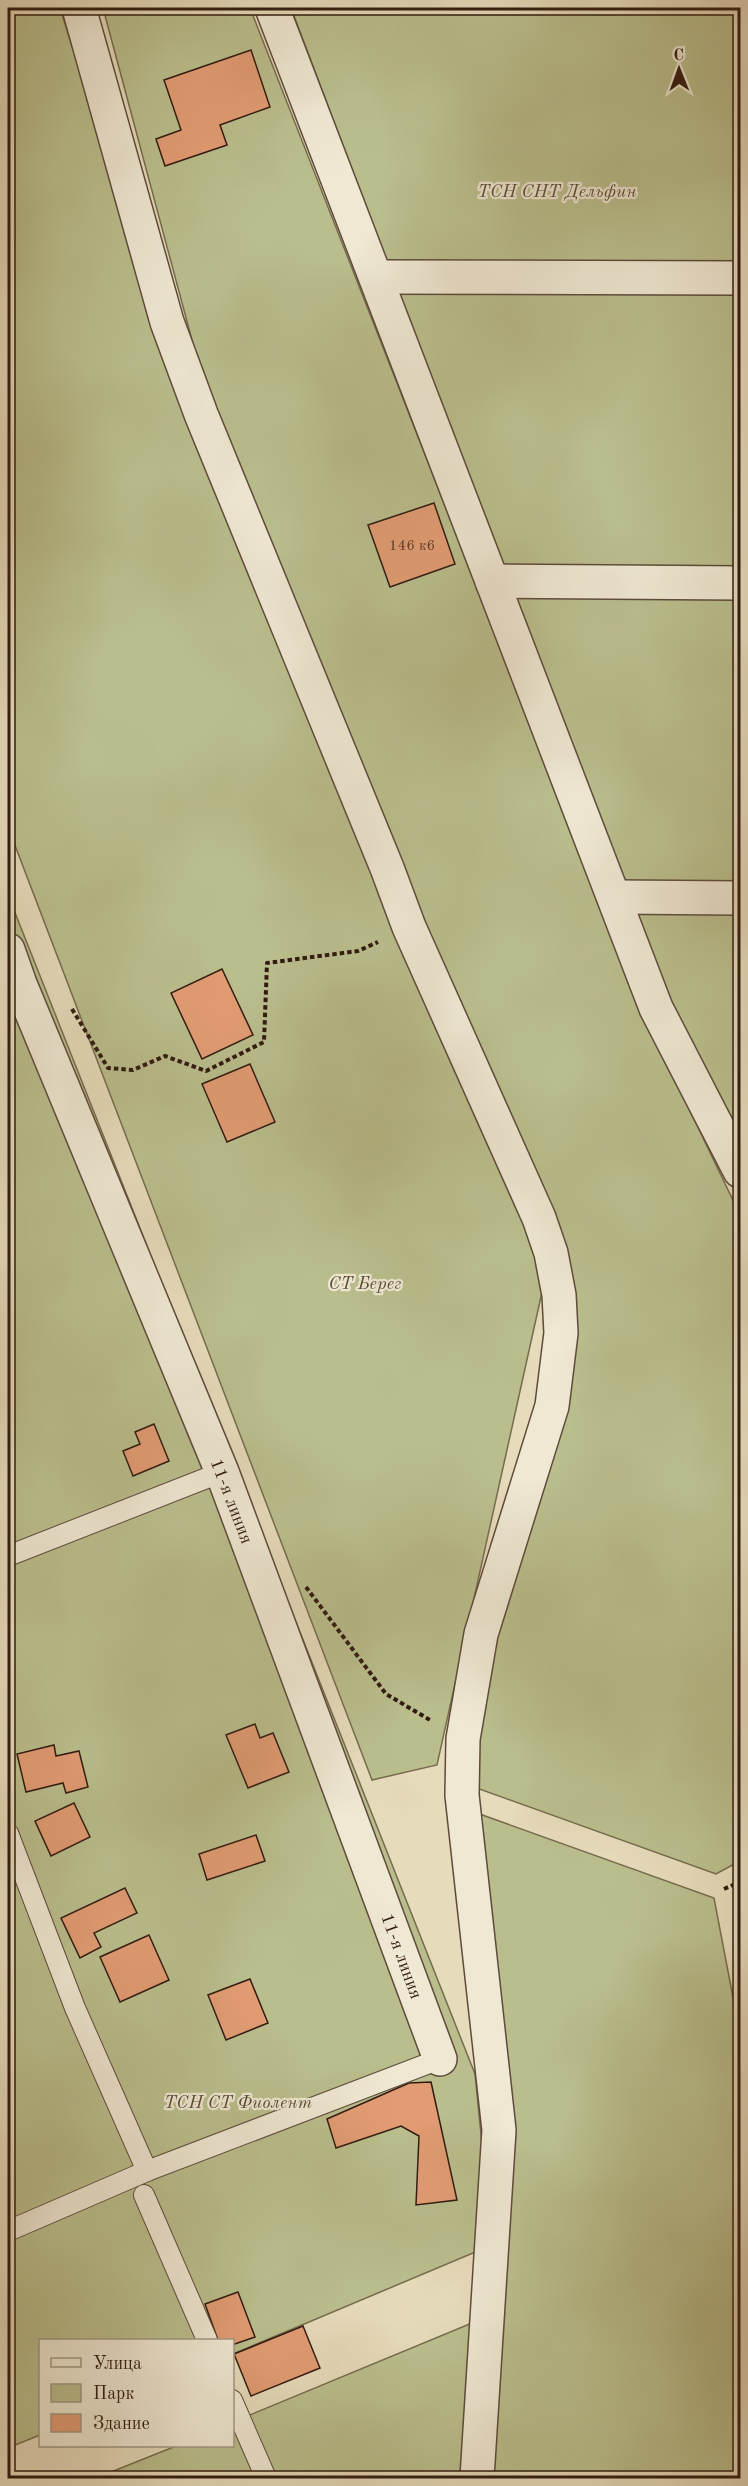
<svg xmlns="http://www.w3.org/2000/svg" width="748" height="2486" font-family="'Old Standard TT',serif">
<style>
.green{fill:#babe8d;stroke:#766c4f;stroke-width:1.5}
.building{fill:#e29c74;stroke:#311b11;stroke-width:1.5}
.lines{fill:none;stroke-linecap:round;stroke-linejoin:round}
.lane-casing{stroke:#5e4b3c;stroke-width:22}
.street-casing{stroke:#5e4b3c;stroke-width:36}
.path{stroke:#311b11;stroke-width:4;stroke-dasharray:4.5 3;stroke-linecap:butt}
.lane{stroke:#efe8d3;stroke-width:20}
.street{stroke:#efe8d3;stroke-width:33}
.labels{text-anchor:middle;stroke-width:4.5;stroke-linejoin:round;paint-order:stroke}
.number-label{font-size:15px;fill:#5d3b2a}
.park-label{font-size:18px;font-style:italic;fill:#5a4c36;stroke:#efe8d3}
.street-label{font-size:18px;fill:#311b11;stroke:#efe8d3}
</style>
<rect width="100%" height="100%" fill="#e6dbbb"/>
<filter id="stains"><feTurbulence type="fractalNoise" baseFrequency=".00333" numOctaves="4"/><feColorMatrix values="0 0 0 0 .2 0 0 0 0 .09 0 0 0 0 .02 0 0 0 .5 -.17"/></filter>
<radialGradient id="worn" r=".72"><stop offset=".6" stop-color="#630" stop-opacity="0"/><stop offset="1" stop-color="#630" stop-opacity=".3"/></radialGradient>
<g class="green">
<path d="M8,8H60L184,401L546,1274L437,1765L372,1780L8,827Z"/>
<path d="M103,8H250L647,1021L740,1215V1861L716,1874L471,1786L468,1738L571,1284L200,370Z"/>
<path d="M291,8H740V1196Z"/>
<path d="M8,895L475,2074L492,2245L233,2354L232,2340H40V2435L8,2448Z"/>
<path d="M474,1812L714,1898L740,2034V2478H96L176,2446H232L233,2422L501,2311Z"/>
</g>
<g class="building">
<path d="M251,50L270,107L220,125L227,145L165,166L156,139L181,130L164,80Z"/>
<path d="M434,503L455,564L390,587L368,525Z"/>
<path d="M222,969L253,1035L202,1059L171,993Z"/>
<path d="M250,1064L275,1122L227,1142L202,1084Z"/>
<path d="M154,1424L169,1461L133,1476L123,1451L140,1444L135,1432Z"/>
<path d="M255,1724L260,1738L273,1733L289,1772L248,1788L226,1735Z"/>
<path d="M54,1745L56,1756L79,1751L88,1787L66,1793L63,1783L26,1792L17,1754Z"/>
<path d="M74,1803L90,1837L51,1856L35,1821Z"/>
<path d="M256,1835L265,1861L207,1880L199,1854Z"/>
<path d="M125,1888L137,1913L94,1933L101,1947L80,1958L61,1918Z"/>
<path d="M149,1935L169,1980L120,2002L100,1957Z"/>
<path d="M250,1979L268,2023L226,2040L208,1995Z"/>
<path d="M431,2082L457,2200L416,2205L419,2136L401,2126L336,2148L327,2119L409,2083Z"/>
<path d="M238,2292L255,2337L232,2345V2340H218L205,2304Z"/>
<path d="M303,2326L320,2368L251,2396L234,2354Z"/>
</g>
<g class="lines">
<g class="lane-casing">
<g id="lane">
<path d="M8,1556L222,1472"/>
<path d="M8,1833L75,2008L147,2171"/>
<path d="M144,2195L207,2340"/>
<path d="M8,2231L147,2171L440,2059"/>
<path d="M232,2400L266,2478"/>
</g>
</g>
<g class="street-casing">
<g id="street">
<path d="M79,8L167,322L201,414L387,868L409,927L539,1218L551,1253L559,1295L561,1333L552,1406L481,1634L463,1739L462,1795L499,2130L477,2478"/>
<path d="M272,8L656,1008L740,1171"/>
<path d="M376,277L740,278"/>
<path d="M492,581L740,583"/>
<path d="M614,897L740,898"/>
<path d="M8,950L20,984L222,1472L440,2059"/>
</g>
</g>
<g class="path">
<path d="M72,1009L108,1068L133,1070L165,1056L206,1071L264,1042L267,963L358,951L378,942"/>
<path d="M306,1587L386,1694L430,1720"/>
<path d="M724,1889L740,1882"/>
</g>
<use href="#lane" class="lane"/>
<use href="#street" class="street"/>
</g>
<g class="labels">
<g class="number-label">
<text x="412" y="550">146 к6</text>
</g>
<g class="park-label">
<text x="557" y="197">ТСН СНТ Дельфин</text>
<text x="365" y="1289">СТ Берег</text>
<text x="238" y="2108">ТСН СТ Фиолент</text>
</g>
<g class="street-label">
<text transform="translate(232 1501) rotate(69)" y="6">11-я линия</text>
<text transform="translate(402 1956) rotate(70)" y="6">11-я линия</text>
</g>
</g>
<rect width="748" height="2486" fill="none" stroke="#e6dbbb" stroke-width="30"/>
<rect x="9" y="9" width="730" height="2468" fill="none" stroke="#311b11" stroke-width="3"/>
<rect x="15" y="15" width="718" height="2456" fill="none" stroke="#311b11" stroke-width="1.5"/>
<rect x="39" y="2339" width="195" height="108" fill="#efe8d3" stroke="#a39685" stroke-width="1.5"/>
<rect x="51" y="2358" width="30" height="9" fill="#efe8d3" stroke="#a39685" stroke-width="1.5"/>
<text x="93" y="2369" font-size="18" fill="#311b11">Улица</text>
<rect x="51" y="2384" width="30" height="18" fill="#babe8d" stroke="#a39685" stroke-width="1.5"/>
<text x="93" y="2399" font-size="18" fill="#311b11">Парк</text>
<rect x="51" y="2414" width="30" height="18" fill="#e29c74" stroke="#a39685" stroke-width="1.5"/>
<text x="93" y="2429" font-size="18" fill="#311b11">Здание</text>
<g transform="translate(679 69) rotate(359)" stroke="#efe8d3" stroke-width="4.5" paint-order="stroke">
<path d="M0-4.5L10 22L0 15L-10 22Z" fill="#311b11"/>
<text y="-9" font-size="16" font-weight="bold" text-anchor="middle" fill="#311b11">С</text>
</g>
<rect width="100%" height="100%" filter="url(#stains)"/>
<rect width="100%" height="100%" fill="url(#worn)"/>
</svg>
